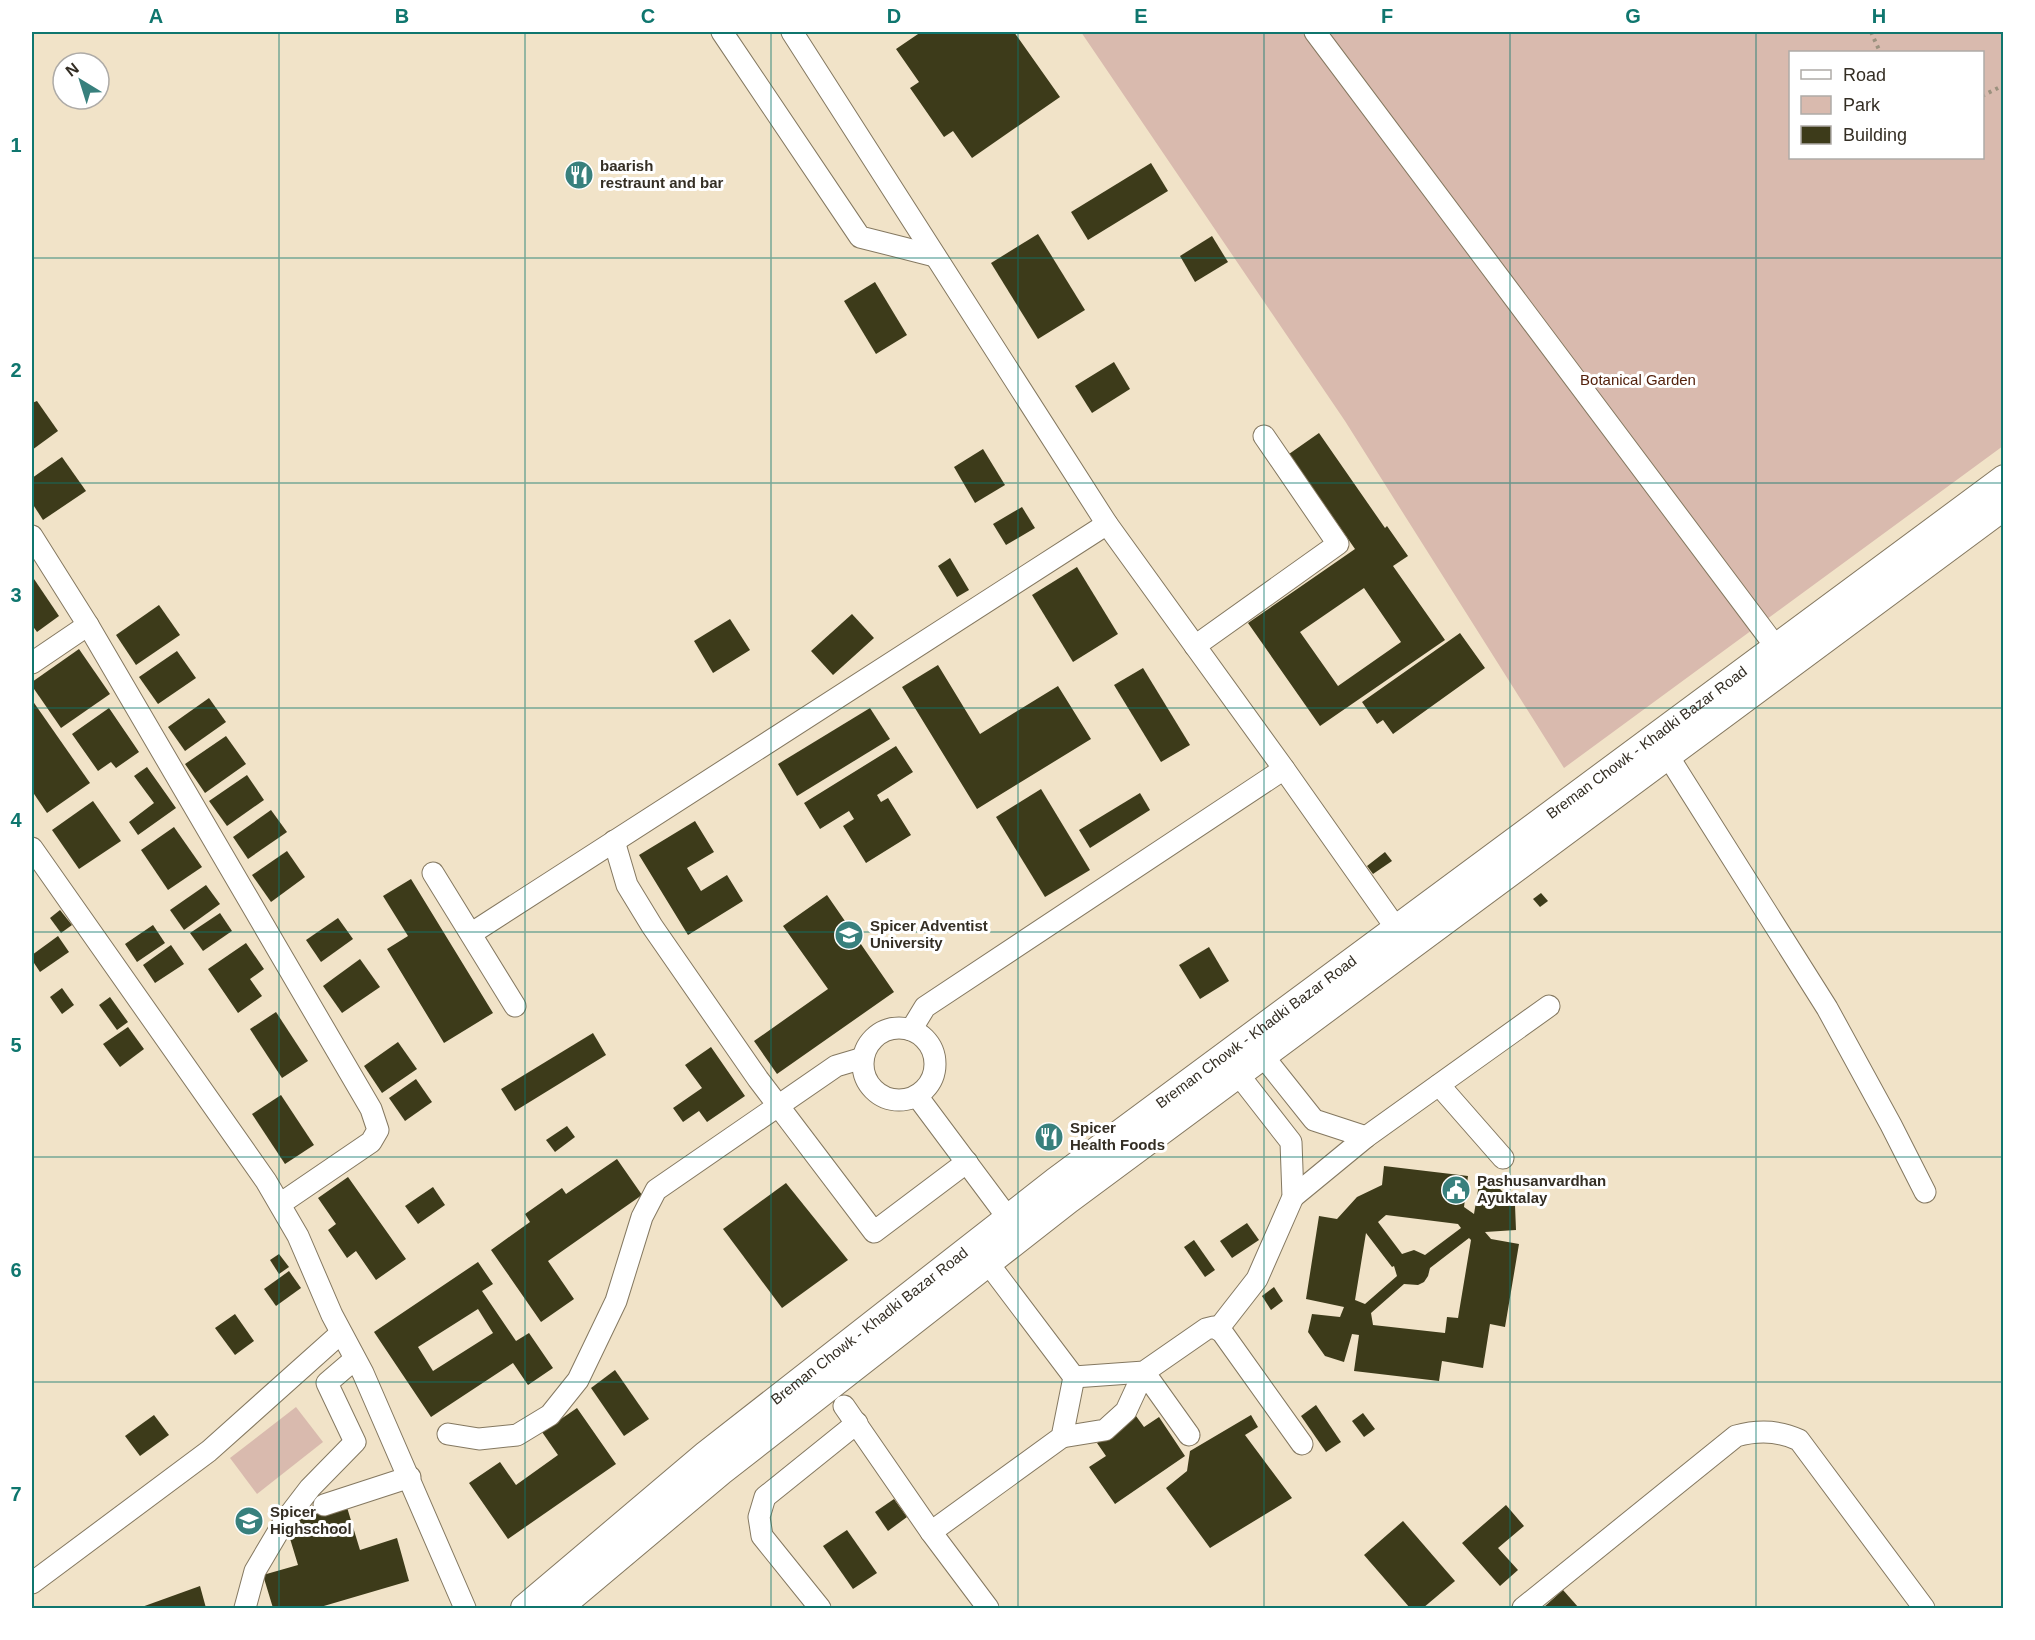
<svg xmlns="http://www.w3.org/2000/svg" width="2035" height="1640" font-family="Arial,sans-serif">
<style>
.green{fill:#d9baae;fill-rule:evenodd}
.building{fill:#3d3b1a;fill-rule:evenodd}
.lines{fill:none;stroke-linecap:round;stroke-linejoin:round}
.minor-casing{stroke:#847860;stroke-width:23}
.major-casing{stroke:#847860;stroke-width:28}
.path{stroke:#9b917e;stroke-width:4;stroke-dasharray:3 4.5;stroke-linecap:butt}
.minor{stroke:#fff;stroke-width:21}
.major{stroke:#fff;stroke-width:26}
.grid{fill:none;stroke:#0f766e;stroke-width:1.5;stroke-opacity:0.55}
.labels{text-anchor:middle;stroke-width:6;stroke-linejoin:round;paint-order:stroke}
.poi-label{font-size:15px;font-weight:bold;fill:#342e24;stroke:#fff;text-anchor:start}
.park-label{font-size:15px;fill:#54220d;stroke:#fff}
.street-label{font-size:15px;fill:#342e24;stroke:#fff}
.neatline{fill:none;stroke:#0f766e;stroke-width:2}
.grid-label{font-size:20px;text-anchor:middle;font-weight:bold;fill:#0f766e}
</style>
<rect width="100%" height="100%" fill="#f1e3c8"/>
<g class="green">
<path d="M1081,32H2003V446L1564,768L1345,421ZM1790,52H1982V158H1790Z"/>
<path d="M296,1407L323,1442L257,1494L230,1458Z"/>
</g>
<g class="building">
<path d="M921,32H1014L1060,97L972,158L953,131L944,137L910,88L919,82L896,49Z"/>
<path d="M1151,163L1168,191L1088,240L1071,212Z"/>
<path d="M1038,234L1085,310L1038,339L991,263Z"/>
<path d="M1212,236L1228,262L1195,282L1180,256Z"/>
<path d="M875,282L907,335L876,354L844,301Z"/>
<path d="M1114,362L1130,389L1092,413L1075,386Z"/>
<path d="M37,401L58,431L32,450V403Z"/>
<path d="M1319,433L1385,528L1387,526L1408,556L1393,566L1445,640L1320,726L1248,623L1355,549L1289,454ZM1364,588L1401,642L1338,686L1300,632Z"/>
<path d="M983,449L1005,485L975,503L954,467Z"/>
<path d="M62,457L86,491L43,520L32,503V478Z"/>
<path d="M1022,507L1035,528L1006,545L993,524Z"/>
<path d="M950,558L969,590L957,597L938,566Z"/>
<path d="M1077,567L1118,634L1073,662L1032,595Z"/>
<path d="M32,576L59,616L37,632L32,625Z"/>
<path d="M159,605L180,635L136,665L116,635Z"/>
<path d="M852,614L874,638L833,675L811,651Z"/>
<path d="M730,619L750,650L713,673L694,641Z"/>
<path d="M1460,633L1485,668L1393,734L1383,720L1377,724L1362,702Z"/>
<path d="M79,649L110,694L61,728L32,686V682Z"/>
<path d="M177,651L196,678L158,704L139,677Z"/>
<path d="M938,665L980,734L1058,686L1091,739L977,809L902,687Z"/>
<path d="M1143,668L1190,745L1161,762L1114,685Z"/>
<path d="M209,698L226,722L185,751L168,727Z"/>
<path d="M32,700L90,783L47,813L32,791Z"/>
<path d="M109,708L139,752L116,768L111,762L98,771L72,734Z"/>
<path d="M870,708L890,739L797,796L778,764Z"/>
<path d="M226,736L246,764L205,793L185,764Z"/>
<path d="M896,746L913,772L877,795L881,802L888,798L911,835L866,863L843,826L854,819L849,811L820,829L804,803Z"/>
<path d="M147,767L176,808L138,835L129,822L154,803L134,776Z"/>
<path d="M247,775L264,800L227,826L209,801Z"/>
<path d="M1041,789L1090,870L1045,897L996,817Z"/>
<path d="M1140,793L1150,810L1090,848L1079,830Z"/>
<path d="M93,801L121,841L79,869L52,830Z"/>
<path d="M271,810L287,832L248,859L233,837Z"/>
<path d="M695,821L714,852L687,868L701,891L727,875L743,901L688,935L639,855Z"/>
<path d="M174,827L202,867L168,890L141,850Z"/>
<path d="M287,851L305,877L271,902L252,875Z"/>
<path d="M1385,852L1392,861L1373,874L1367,866Z"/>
<path d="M411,879L493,1013L444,1043L387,949L408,936L383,896Z"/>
<path d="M206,885L220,904L184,930L170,910Z"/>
<path d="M1541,893L1548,901L1540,907L1533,899Z"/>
<path d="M827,895L894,992L777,1074L754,1041L828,989L783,926Z"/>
<path d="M60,910L72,925L61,933L50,918Z"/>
<path d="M220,913L232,931L203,951L190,933Z"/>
<path d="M338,918L353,939L321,962L306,940Z"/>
<path d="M153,925L165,943L137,962L125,944Z"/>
<path d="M58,936L69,952L40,972L32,960V955Z"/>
<path d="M246,943L264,969L250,979L262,996L238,1013L208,969Z"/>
<path d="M171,945L184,964L155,983L143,965Z"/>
<path d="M1209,947L1229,981L1200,999L1179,965Z"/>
<path d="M360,959L380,987L342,1013L323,986Z"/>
<path d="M62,988L74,1005L62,1014L50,997Z"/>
<path d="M110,997L128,1022L117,1030L99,1005Z"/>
<path d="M276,1012L308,1061L282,1078L250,1029Z"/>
<path d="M128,1027L144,1049L120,1067L103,1044Z"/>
<path d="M593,1033L606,1055L515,1111L501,1089Z"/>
<path d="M398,1042L417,1069L382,1093L364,1066Z"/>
<path d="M711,1047L745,1096L707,1122L699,1111L683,1122L673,1108L702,1088L685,1065Z"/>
<path d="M416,1079L432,1102L405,1121L389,1098Z"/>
<path d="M281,1095L314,1145L285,1164L252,1114Z"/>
<path d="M567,1126L575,1137L555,1152L546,1140Z"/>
<path d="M617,1159L642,1195L548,1261L574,1299L541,1322L491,1250L530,1222L525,1214L562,1188L566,1194Z"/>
<path d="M1384,1166L1468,1176L1464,1207L1474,1214L1479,1184L1500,1189L1515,1205L1516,1230L1485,1232L1491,1239L1519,1244L1505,1327L1490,1324L1483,1368L1442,1361L1439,1381L1354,1371L1359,1335L1352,1334L1344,1362L1325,1356L1308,1332L1312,1314L1340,1317L1344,1307L1306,1299L1319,1216L1337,1219L1357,1197L1382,1185ZM1386,1215L1458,1224L1461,1228L1425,1255L1414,1250L1402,1254L1378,1222ZM1366,1233L1392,1267L1394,1266L1397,1276L1365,1304L1355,1300ZM1469,1238L1471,1240L1458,1318L1447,1317L1445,1333L1373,1325L1371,1313L1404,1284L1418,1285L1424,1282L1428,1276L1430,1268Z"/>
<path d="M348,1177L406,1259L376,1280L356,1251L347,1258L328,1230L336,1224L318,1198Z"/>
<path d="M786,1183L848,1260L782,1308L723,1229Z"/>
<path d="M433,1187L445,1205L418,1224L405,1206Z"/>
<path d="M1247,1223L1259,1240L1232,1258L1220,1241Z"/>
<path d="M1194,1240L1215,1270L1205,1277L1184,1247Z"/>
<path d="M279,1254L289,1267L279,1274L270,1260Z"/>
<path d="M478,1262L493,1284L482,1291L516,1341L529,1333L553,1368L528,1385L513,1363L431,1417L374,1332ZM478,1309L493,1333L433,1371L418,1347Z"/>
<path d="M289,1271L301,1288L276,1306L264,1289Z"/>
<path d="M1274,1287L1283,1301L1271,1310L1262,1296Z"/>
<path d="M235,1314L254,1341L235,1355L215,1328Z"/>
<path d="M615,1370L649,1419L624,1436L591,1388Z"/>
<path d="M1316,1405L1341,1442L1326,1452L1301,1416Z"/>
<path d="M577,1408L616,1464L508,1539L469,1483L500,1462L516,1485L558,1455L542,1432Z"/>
<path d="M1363,1413L1375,1429L1364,1437L1352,1421Z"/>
<path d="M154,1415L169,1435L140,1456L125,1436Z"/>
<path d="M1251,1415L1258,1427L1245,1435L1292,1498L1210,1548L1166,1488L1187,1471L1190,1451Z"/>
<path d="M1136,1416L1144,1427L1159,1417L1185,1456L1115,1504L1089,1467L1106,1456L1097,1443Z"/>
<path d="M894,1499L907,1517L888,1531L875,1512Z"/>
<path d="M346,1504L360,1550L397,1538L409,1581L317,1608H273L263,1575L298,1565L288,1532L301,1528L298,1519Z"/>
<path d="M1506,1505L1524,1526L1498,1548L1518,1570L1500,1586L1462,1543Z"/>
<path d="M1403,1521L1455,1581L1423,1608H1410L1364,1555Z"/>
<path d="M847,1530L877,1573L853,1589L823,1546Z"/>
<path d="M200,1586L206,1608H139Z"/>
<path d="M1563,1590L1579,1608H1545L1544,1607Z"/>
</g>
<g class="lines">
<g class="minor-casing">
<g id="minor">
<path d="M722,32L860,237L935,256"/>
<path d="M792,32L1107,524L1284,769L1396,928"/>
<path d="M1315,32L1776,647"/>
<path d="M32,536L88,625L371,1109L378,1130L371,1142L280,1204"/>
<path d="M1195,646L1338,544L1264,436"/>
<path d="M32,663L88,625"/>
<path d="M1668,756L1827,1008L1891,1125L1925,1192"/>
<path d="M614,841L627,885L652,926L758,1079L874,1232L967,1162"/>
<path d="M32,848L266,1181L298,1236L332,1315L363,1373L465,1608"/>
<path d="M433,873L515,1006"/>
<path d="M472,933L1107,524"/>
<circle cx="899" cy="1064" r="36"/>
<path d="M911,1030L925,1007L1284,769"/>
<path d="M1263,1056L1314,1120L1366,1137L1293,1197"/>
<path d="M1439,1085L1503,1158"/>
<path d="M917,1096L1017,1230"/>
<path d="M1366,1137L1549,1006"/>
<path d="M1218,1329L1257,1279L1293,1197L1291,1142L1238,1074"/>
<path d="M1074,1377L1144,1372L1206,1329L1214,1327L1222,1332L1302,1444"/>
<path d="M844,1406L931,1532L988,1608"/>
<path d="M448,1434L479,1439L517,1435L550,1415L578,1380L616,1301L642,1217L656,1190L836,1066L863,1058"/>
<path d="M1062,1437L1105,1430L1126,1411L1144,1372L1189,1435"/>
<path d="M324,1505L410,1477"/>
<path d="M931,1532L1062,1437L1074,1377L988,1263"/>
<path d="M32,1583L209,1451L341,1333"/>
<path d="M245,1608L255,1571L284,1522L310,1488L355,1442L327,1383L355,1359"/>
<path d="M820,1608L762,1536L759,1517L765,1497L857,1423"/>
<path d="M1523,1608L1736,1436C1758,1430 1778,1430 1799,1440L1924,1608"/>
</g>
</g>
<g class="major-casing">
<g id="major">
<path id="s1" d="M524,1608L706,1454L1055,1181L2004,478"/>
<path d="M559,1608L721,1472L1069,1200L2004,507"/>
</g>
</g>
<g class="path">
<path d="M1871,32L1880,52"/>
<path d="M1982,96L2004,85"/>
</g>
<use href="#minor" class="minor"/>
<use href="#major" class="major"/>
</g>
<path class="grid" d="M279,32V1608M525,32V1608M771,32V1608M1018,32V1608M1264,32V1608M1510,32V1608M1756,32V1608M32,258H2004M32,483H2004M32,708H2004M32,932H2004M32,1157H2004M32,1382H2004"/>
<defs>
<g id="restaurant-disc" transform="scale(1.5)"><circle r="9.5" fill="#38807d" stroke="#fff"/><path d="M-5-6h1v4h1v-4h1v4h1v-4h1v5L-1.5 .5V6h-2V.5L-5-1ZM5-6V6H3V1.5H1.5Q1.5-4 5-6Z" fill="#fff"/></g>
<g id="university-disc" transform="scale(1.5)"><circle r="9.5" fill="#38807d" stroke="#fff"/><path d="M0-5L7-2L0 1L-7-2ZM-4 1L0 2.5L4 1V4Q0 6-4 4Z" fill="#fff"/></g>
<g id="civic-disc" transform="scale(1.5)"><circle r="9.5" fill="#38807d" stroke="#fff"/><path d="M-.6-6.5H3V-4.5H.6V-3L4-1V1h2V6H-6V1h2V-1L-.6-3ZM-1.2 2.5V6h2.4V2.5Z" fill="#fff"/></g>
<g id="school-disc" transform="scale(1.5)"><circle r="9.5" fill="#38807d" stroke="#fff"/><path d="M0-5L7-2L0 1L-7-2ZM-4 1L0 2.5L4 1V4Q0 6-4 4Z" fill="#fff"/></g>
</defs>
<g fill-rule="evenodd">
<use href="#restaurant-disc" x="579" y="175"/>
<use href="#university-disc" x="849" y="935"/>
<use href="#restaurant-disc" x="1049" y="1137"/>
<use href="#civic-disc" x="1456" y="1190"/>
<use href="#school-disc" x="249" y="1521"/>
</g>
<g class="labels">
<g class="poi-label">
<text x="600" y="171">baarish<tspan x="600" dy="17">restraunt and bar</tspan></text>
<text x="870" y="931">Spicer Adventist<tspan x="870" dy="17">University</tspan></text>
<text x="1070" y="1133">Spicer<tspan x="1070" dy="17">Health Foods</tspan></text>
<text x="1477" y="1186">Pashusanvardhan<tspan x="1477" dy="17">Ayuktalay</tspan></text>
<text x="270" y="1517">Spicer<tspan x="270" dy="17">Highschool</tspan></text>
</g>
<g class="park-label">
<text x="1638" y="385">Botanical Garden</text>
</g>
<g class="street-label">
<text dy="5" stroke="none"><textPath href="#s1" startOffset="1418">Breman Chowk - Khadki Bazar Road</textPath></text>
<text dy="5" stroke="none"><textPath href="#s1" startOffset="932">Breman Chowk - Khadki Bazar Road</textPath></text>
<text dy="5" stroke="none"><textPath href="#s1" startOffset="446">Breman Chowk - Khadki Bazar Road</textPath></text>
</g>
</g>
<rect width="2035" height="1640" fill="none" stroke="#ffffff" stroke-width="66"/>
<rect x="1789" y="51" width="195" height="108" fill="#ffffff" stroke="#aeaba7" stroke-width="1.5"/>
<rect x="1801" y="70" width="30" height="9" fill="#ffffff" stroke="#aeaba7" stroke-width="1.5"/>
<text x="1843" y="81" font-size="18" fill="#342e24">Road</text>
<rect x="1801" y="96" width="30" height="18" fill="#d9baae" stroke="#aeaba7" stroke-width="1.5"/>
<text x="1843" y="111" font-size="18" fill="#342e24">Park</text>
<rect x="1801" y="126" width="30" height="18" fill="#3d3b1a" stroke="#aeaba7" stroke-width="1.5"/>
<text x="1843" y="141" font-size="18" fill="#342e24">Building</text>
<g transform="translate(81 81) rotate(322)"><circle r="28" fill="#ffffff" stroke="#aeaba7" stroke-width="1.5"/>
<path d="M0-4.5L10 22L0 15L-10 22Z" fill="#38807d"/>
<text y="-9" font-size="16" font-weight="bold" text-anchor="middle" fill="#342e24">N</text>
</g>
<rect x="33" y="33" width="1969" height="1574" class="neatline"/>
<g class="grid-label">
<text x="156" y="23">A</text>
<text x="402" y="23">B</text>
<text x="648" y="23">C</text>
<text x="894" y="23">D</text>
<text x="1141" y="23">E</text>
<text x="1387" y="23">F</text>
<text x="1633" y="23">G</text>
<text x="1879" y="23">H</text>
<text x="16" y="152">1</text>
<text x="16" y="377">2</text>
<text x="16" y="602">3</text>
<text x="16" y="827">4</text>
<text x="16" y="1052">5</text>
<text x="16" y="1277">6</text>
<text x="16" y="1501">7</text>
</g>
</svg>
